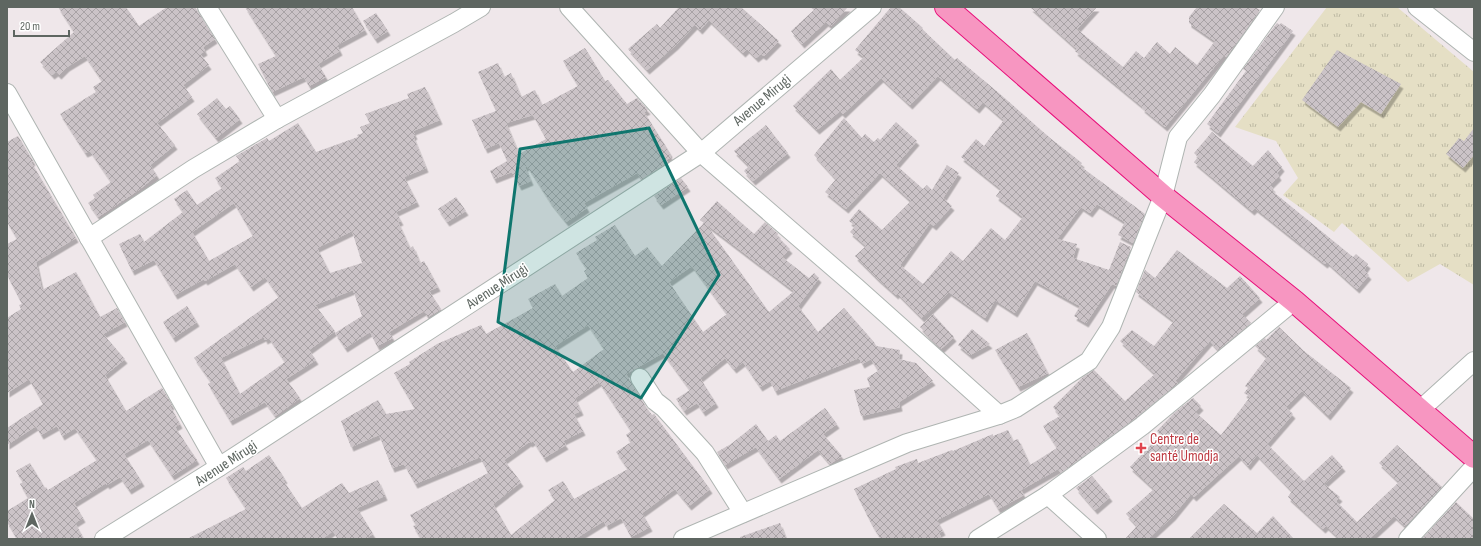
<svg xmlns="http://www.w3.org/2000/svg" width="1481" height="546" font-family="'Sofia Sans Condensed',sans-serif">
<style>
.grass{fill:url(#grass-tufts)}
.building{fill:url(#building-cross-hatch);fill-rule:evenodd;filter:url(#shadow)}
.lines{fill:none;stroke-linecap:round;stroke-linejoin:round}
.minor-casing{stroke:#afb5b2;stroke-width:20}
.highway-casing{stroke:#e80e7a;stroke-width:24}
.minor{stroke:#fff;stroke-width:18}
.highway{stroke:#f796c1;stroke-width:22}
.marked{fill:#0f766e;fill-opacity:0.2;stroke:#0f766e;stroke-width:3;stroke-linejoin:round}
.health-dot{fill:#e0444e;stroke:#fff;stroke-width:1.5}
.labels{text-anchor:middle;stroke-width:3;stroke-linejoin:round;paint-order:stroke}
.street-label{font-size:15px;fill:#5e6661;stroke:#fff}
.health-label{font-size:15px;fill:#be3a42;stroke:#fff;text-anchor:start}
</style>
<defs>
<pattern id="grass-tufts" width="24" height="20" patternUnits="userSpaceOnUse"><rect width="24" height="20" fill="#e5dfc5"/><path d="M3 7l-1-3M5 7V3M7 7l1-3M15 17l-1-3M17 17v-4M19 17l1-3" fill="none" stroke="#bdb9a3"/></pattern>
<pattern id="building-cross-hatch" width="8" height="8" patternUnits="userSpaceOnUse"><rect width="8" height="8" fill="#cbc3c7"/><path d="M0 0l8 8M0 8l8-8" fill="none" stroke="#a8a2a5"/></pattern>
<filter id="shadow"><feDropShadow dx="2.5" dy="4.5" stdDeviation="0" flood-color="#0004"/></filter>
</defs>
<rect width="100%" height="100%" fill="#efe7ea"/>
<path class="grass" d="M1327,7H1397L1474,72V285L1440,264L1408,282L1342,223L1334,232L1283,195L1298,178L1276,141L1235,127Z"/>
<g class="building">
<path d="M58,7H126L139,26L167,7H195L215,39L203,47L205,51L200,54L209,65L183,85L192,97L157,123L175,145L150,165L157,175L140,189L98,217L88,203L95,198L93,195L111,182L90,151L85,153L60,114L96,92L93,87L102,81L85,56L67,67L59,75L56,72L52,75L40,62L74,32Z"/>
<path d="M245,7H352L365,30L337,45L340,51L318,64L326,77L309,86L304,77L272,92L258,64L276,56Z"/>
<path d="M679,7H741L779,41L764,56L761,54L756,58L747,49L743,53L709,20L700,30L695,25L676,45L647,70L628,49L657,24L660,28Z"/>
<path d="M810,7H848L831,26L826,22L802,44L791,31L814,10Z"/>
<path d="M891,7H899L923,28L922,29L955,60L957,58L1000,94L1050,138L1082,163L1080,166L1145,214L1133,243L1118,235L1125,222L1097,204L1090,213L1081,207L1057,239L1077,244L1073,258L1109,270L1120,242L1131,247L1116,286L1112,284L1086,323L1074,316L1080,306L1035,281L1015,313L995,300L985,318L949,292L922,318L897,293L896,295L877,278L855,256L866,246L850,232L855,226L849,221L859,209L882,230L911,201L880,173L846,209L825,192L836,179L814,155L844,118L862,138L865,134L874,142L878,138L880,140L896,122L917,141L896,165L923,189L927,185L932,190L947,165L959,173L943,198L952,206L934,226L930,223L900,265L923,284L951,251L963,261L991,228L1005,240L1023,217L996,196L1001,189L961,157L976,139L984,146L1004,120L983,102L977,109L938,76L910,105L881,78L843,114L840,111L817,130L793,106L831,69L840,80L864,57L855,50Z"/>
<path d="M1030,7H1097L1077,29L1123,67L1136,51L1144,58L1157,42L1170,54L1175,47L1197,65L1215,41L1189,23V17L1197,7H1255L1260,10L1226,57L1224,55L1165,127L1142,108L1143,107L1075,51L1077,49Z"/>
<path d="M376,13L388,31L375,39L363,21Z"/>
<path d="M1277,23L1280,25L1281,23L1293,31L1218,133L1207,124L1246,71L1243,69Z"/>
<path d="M585,48L605,81L608,80L627,104L637,98L648,110L644,112L670,153L669,154L671,157L666,160L668,162L642,179L637,173L584,203L587,208L566,222L550,202L527,166L525,167L531,181L519,186L512,172L494,179L490,171L507,161L499,143L485,149L472,120L496,111L478,72L498,63L504,77L511,73L521,97L535,90L542,105L578,86L563,61ZM533,115L546,139L519,154L506,123Z"/>
<path d="M1337,50L1401,84L1381,114L1361,102L1338,127L1302,100Z"/>
<path d="M425,87L440,120L413,131L415,135L413,136L426,168L404,177L417,202L396,212L401,221L398,222L410,248L413,246L420,263L424,261L438,287L429,291L441,309L428,317L424,311L389,332L393,338L377,346L370,332L345,348L335,333L362,316L353,290L315,305L335,331L309,350L316,360L286,379L300,398L275,416L265,402L230,421L208,384L211,382L194,358L279,297L265,277L251,287L235,264L205,281L204,279L175,295L154,260L132,271L119,244L140,234L144,242L183,212L174,199L187,190L197,205L222,188L215,178L240,161L236,156L267,138L269,141L298,123L316,152L358,137L357,135L363,133L360,127L370,123L365,114L409,98L407,94ZM234,203L253,236L209,261L192,232ZM352,231L362,263L330,273L317,248ZM264,337L265,340L269,338L285,362L240,394L221,358Z"/>
<path d="M217,98L226,109L230,106L240,119L216,138L197,114Z"/>
<path d="M766,125L788,153L753,181L744,171L749,166L734,151Z"/>
<path d="M1474,128V155L1463,168L1446,154L1459,138L1464,141Z"/>
<path d="M1212,132L1253,166L1268,150L1282,167L1277,173L1279,176L1270,185L1273,188L1271,190L1353,257L1356,254L1368,264L1364,270L1369,275L1357,289L1327,262L1325,264L1255,208L1252,211L1194,162L1198,157L1194,153Z"/>
<path d="M18,136L33,161L31,162L76,238L36,262L42,290L76,272L100,317L117,308L125,322L103,334L125,359L105,375L126,411L162,388L172,405L170,406L180,424L175,427L197,460L172,476L148,440L124,454L142,482L129,490L120,477L107,485L106,483L74,503L83,518L75,523L84,539H17L7,522V511L28,498L20,484L23,482L16,471L30,463L45,488L46,487L48,490L97,460L75,428L62,436L57,426L41,435L36,426L7,445V428L43,404L29,379L7,393V318L21,309L19,305L22,304L7,275V244L17,239L7,222V142Z"/>
<path d="M681,178L688,187L661,205L654,196Z"/>
<path d="M456,197L466,211L447,222L438,209Z"/>
<path d="M717,201L754,234L765,222L778,234L777,236L790,249L782,257L809,278L814,273L819,278L798,306L818,332L844,308L874,342L876,346L900,350L899,359L916,363L933,381L899,402L900,407L861,416L854,390L870,387L867,378L878,371L871,359L862,364L859,358L775,391L770,381L760,387L743,362L734,369L725,358L700,378L716,403L703,412L697,403L684,411L676,399L690,390L663,353L626,374L646,407L652,415L654,414L710,489L689,506L675,489L642,513L650,527L631,537L621,518L606,526L604,521L575,539H421L413,526L416,525L410,515L488,473L480,457L415,484L404,464L392,468L379,435L351,447L341,421L378,400L386,414L415,409L394,373L410,364L409,362L437,344L481,325L486,334L533,308L528,299L555,284L562,296L588,278L584,271L587,269L576,253L597,240L595,237L615,225L635,256L647,247L662,266L704,223L700,220ZM706,224L794,291L769,312ZM692,266L727,314L703,332L669,282ZM588,325L604,349L573,372L555,346ZM599,382L631,431L626,435L631,442L616,452L628,469L574,499L563,481L548,490L555,500L511,535L493,504L521,482L504,460L529,442L530,443L533,441L544,458L566,445L563,441L583,431L574,414L581,411L575,398Z"/>
<path d="M1177,250L1227,288L1240,276L1260,298L1242,314L1251,323L1218,350L1210,341L1175,381L1178,383L1142,413L1061,473L1058,469L1021,490L1024,495L998,509L989,494L937,520L943,531L939,533L942,539H881L872,525L854,489L896,469L895,467L917,459L918,463L952,450L953,451L993,434V436L1008,430L1013,441L1018,439L1030,465L1057,448L1043,426L1060,416L1053,407L1083,377L1094,370L1125,401L1155,374L1120,341L1132,330L1154,346L1174,321L1136,292L1145,270L1155,278Z"/>
<path d="M187,306L197,322L173,338L163,322Z"/>
<path d="M933,314L954,337L941,349L920,327Z"/>
<path d="M1279,327L1304,351L1351,388L1328,416L1302,391L1286,407L1293,414L1267,444L1304,481L1332,455L1343,467L1324,484L1340,497L1336,501L1357,522L1399,482L1379,463L1397,445L1442,487L1405,526L1394,516L1369,539H1340L1326,526L1323,529L1288,497L1292,491L1257,455L1248,466L1239,456L1194,497L1191,494L1173,516L1148,539H1125L1137,526L1126,514L1154,489L1130,467L1160,435L1157,431L1174,413L1193,398L1201,406L1195,412L1221,435L1250,397L1244,393L1248,388L1245,386L1267,357L1255,346L1265,338L1266,340Z"/>
<path d="M972,329L990,344L970,355L958,345Z"/>
<path d="M1027,333L1048,373L1018,387L995,350Z"/>
<path d="M825,408L837,424L823,434L842,456L830,464L818,450L779,479L756,447L725,465L717,452L731,444L756,424L768,441L776,435L780,441Z"/>
<path d="M269,455L285,479L283,480L302,508L342,483L349,493L378,480L385,496L357,508L373,534L365,539H338L333,531L322,539H187L246,509L226,478L243,467L246,471Z"/>
<path d="M1092,476L1110,497L1095,510L1076,488Z"/>
<path d="M1456,502L1474,519V539H1422Z"/>
<path d="M1224,504L1257,533L1273,516L1294,539H1189Z"/>
<path d="M780,523L786,539H740V537Z"/>
</g>
<g class="lines">
<g class="minor-casing">
<g id="minor">
<path d="M207,7L277,119"/>
<path d="M569,7L701,153L856,287L999,415"/>
<path d="M1417,7L1474,52"/>
<path d="M7,93L219,467"/>
<path d="M89,238L193,169L277,119L454,23L481,7"/>
<path d="M640,378L655,401L664,408L705,453L743,513"/>
<path d="M1421,409L1474,361"/>
<path d="M1048,495L1097,539"/>
<path d="M104,539L219,467L701,153L872,7"/>
<path d="M683,539L907,443L999,415L1016,408L1089,361L1111,327L1163,196L1178,137L1212,95L1275,7"/>
<path d="M978,539L1048,495L1142,426L1294,301"/>
<path d="M1408,539L1474,467"/>
</g>
</g>
<g class="highway-casing">
<path id="highway" d="M946,7L1163,196L1294,301L1474,457"/>
</g>
<use href="#minor" class="minor"/>
<use href="#highway" class="highway"/>
</g>
<path class="marked" d="M649,128L719,275L641,398L498,322L520,149Z"/>
<path class="health-dot" d="M1139 442h4v4h4v4h-4v4h-4v-4h-4v-4h4z"/>
<g class="labels">
<g class="street-label">
<text transform="translate(762 100) rotate(-40)" y="5">Avenue Mirugi</text>
<text transform="translate(497 286) rotate(-33)" y="5">Avenue Mirugi</text>
<text transform="translate(226 463) rotate(-33)" y="5">Avenue Mirugi</text>
</g>
<g class="health-label">
<text x="1150" y="444">Centre de<tspan x="1150" dy="17">santé Umodja</tspan></text>
</g>
</g>
<rect width="1481" height="546" fill="none" stroke="#5e6661" stroke-width="16"/>
<g transform="translate(32 514)" stroke="#ffffff" stroke-width="3" paint-order="stroke">
<path d="M0-3L7 15L0 10L-7 15Z" fill="#5e6661"/>
<text y="-6" font-size="11" font-weight="bold" text-anchor="middle" fill="#5e6661">N</text>
</g>
<path d="M14 30v6h55v-6" fill="none" stroke="#5e6661" stroke-width="2"/>
<text x="20" y="30" font-size="12" fill="#5e6661" stroke="#ffffff" stroke-width="3" paint-order="stroke">20 m</text>
</svg>
